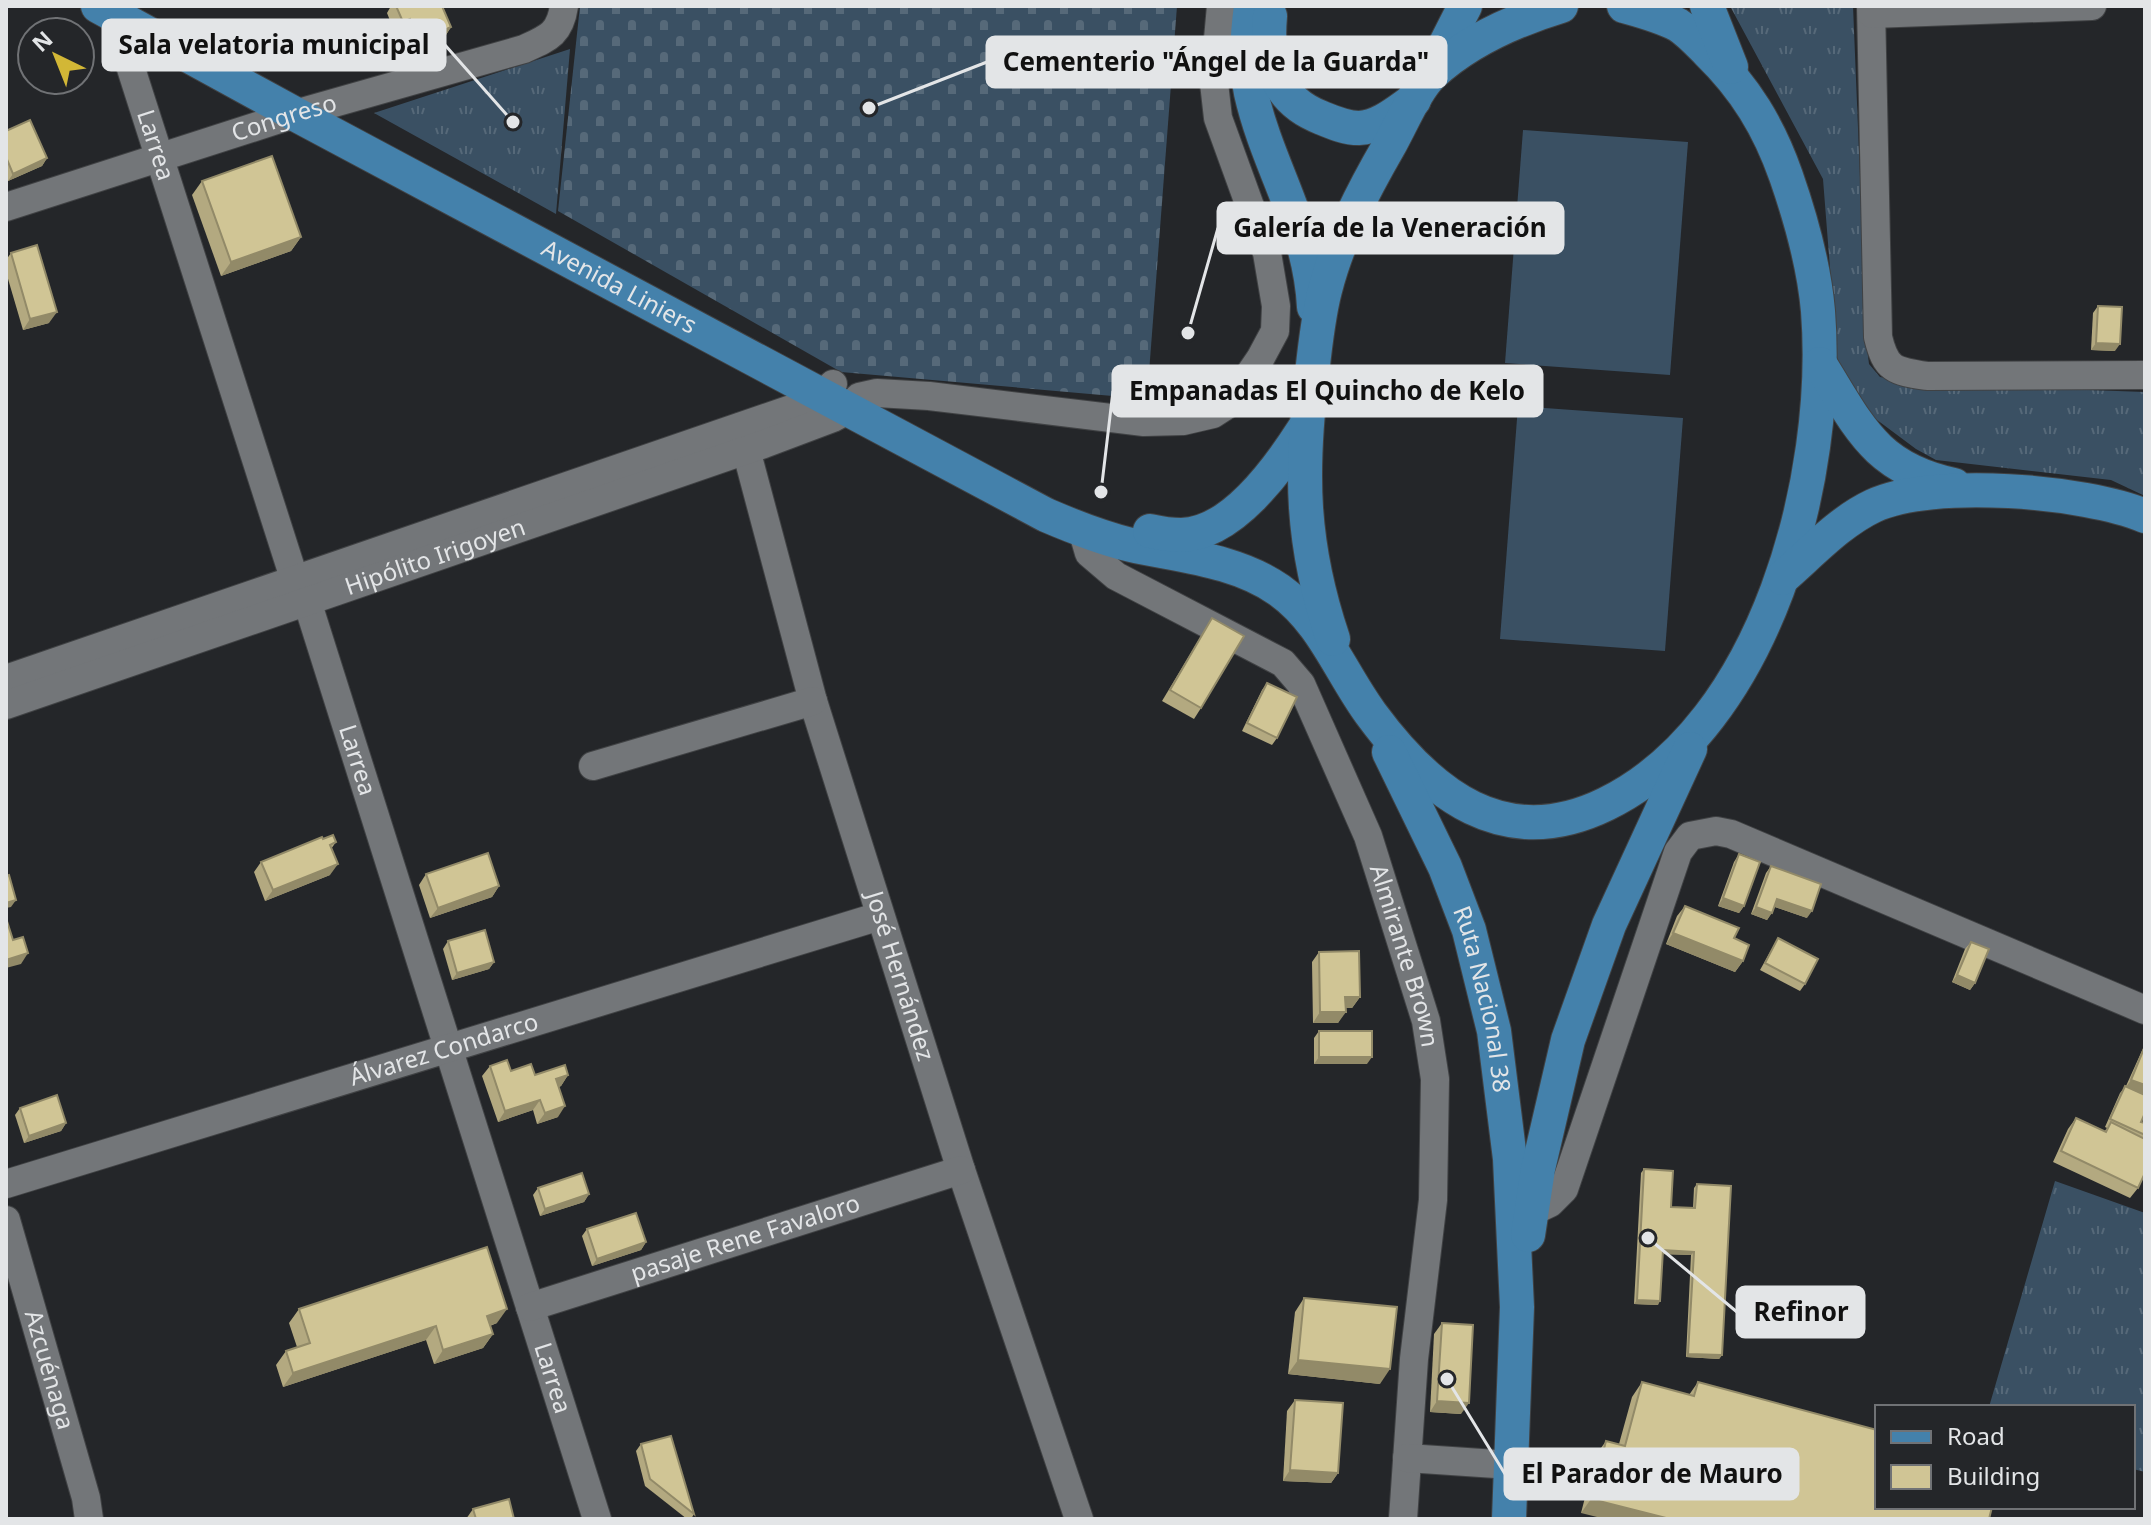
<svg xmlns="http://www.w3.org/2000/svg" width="2151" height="1525" font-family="'Noto Sans',sans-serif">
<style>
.grass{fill:url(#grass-tufts)}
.cemetery{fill:url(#cemetery-stones)}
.pitch{fill:#3a5063}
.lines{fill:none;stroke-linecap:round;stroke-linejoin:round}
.minor-casing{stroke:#404244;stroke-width:30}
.major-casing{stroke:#404244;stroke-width:36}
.minor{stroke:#737679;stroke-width:28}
.major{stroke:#4481ab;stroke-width:34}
.wall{fill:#b3a980}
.shaded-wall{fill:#928a68}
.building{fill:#d0c595;stroke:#928a68;stroke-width:2}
.labels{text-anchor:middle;stroke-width:8;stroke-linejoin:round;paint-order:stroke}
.street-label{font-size:24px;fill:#e3e5e7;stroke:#242629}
.leader{fill:none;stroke:#e3e5e7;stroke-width:3}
.callout-dot{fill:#e3e5e7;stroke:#242629;stroke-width:3}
.callout{fill:#e3e5e7;stroke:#e3e5e7;stroke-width:3}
.callout-label{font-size:26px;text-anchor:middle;font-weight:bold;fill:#111}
</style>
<defs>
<pattern id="grass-tufts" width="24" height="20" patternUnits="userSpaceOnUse" patternTransform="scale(2)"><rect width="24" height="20" fill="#3a5063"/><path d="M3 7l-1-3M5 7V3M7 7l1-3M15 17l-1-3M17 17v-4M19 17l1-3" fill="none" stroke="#566979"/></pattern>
<pattern id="cemetery-stones" width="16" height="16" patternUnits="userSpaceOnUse" patternTransform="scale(2)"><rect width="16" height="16" fill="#3a5063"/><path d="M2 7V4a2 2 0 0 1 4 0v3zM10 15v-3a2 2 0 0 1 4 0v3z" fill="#566979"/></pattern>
</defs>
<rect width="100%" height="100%" fill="#242629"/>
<g class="grass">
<path d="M1730,6H1853L1867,348L1869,364L1880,377L1920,384L2145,392V496L2111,480L1936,460L1916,449L1865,411L1838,370L1823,179Z"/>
<path d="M570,49L556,214L374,113Z"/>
<path d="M2055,1181L2145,1213V1472L2133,1469V1407H1989Z"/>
</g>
<path class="cemetery" d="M580,6H1177L1147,399L841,372L558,211Z"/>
<g class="pitch">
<path d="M1523,130L1688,142L1670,375L1505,363Z"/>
<path d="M1518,406L1683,418L1665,651L1500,639Z"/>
</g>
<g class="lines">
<g class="minor-casing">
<g id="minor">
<path id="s1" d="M111,6L295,581L307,601L597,1519"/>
<path d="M1871,6L1878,337C1886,370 1894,371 1927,376L2145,375"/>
<path d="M1872,14L2092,6"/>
<path id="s2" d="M6,207L295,114L524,49C548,38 560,34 564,6"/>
<path id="s3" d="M740,427L813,701L961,1170L1079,1519"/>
<path id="s4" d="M1082,529L1089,553L1116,576L1283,663L1301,684L1368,836L1426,1021L1435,1079L1433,1200L1414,1359L1403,1519"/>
<path d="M6,679L800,406L821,395L833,384"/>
<path id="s5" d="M6,705L764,444L833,418L848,410L859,397L877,393L929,396L1144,422L1183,421L1213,414L1230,403L1260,359L1275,331L1276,306L1267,253L1218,118L1214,83L1221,6"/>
<path d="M593,766L813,701"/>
<path id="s6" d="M6,1184L880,916"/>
<path d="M1531,1212L1550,1203L1564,1189L1678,852L1690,836L1716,831L1731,834L2145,1010"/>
<path id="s7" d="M6,1220L86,1498L89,1519"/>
<path id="s8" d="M530,1307L961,1170"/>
<path d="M1407,1458L1511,1465"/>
</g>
</g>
<g class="major-casing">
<g id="major">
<path id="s9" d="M98,6L295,114L1046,515C1074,527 1102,538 1131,545C1181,556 1236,560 1279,590C1323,621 1340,672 1371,714C1430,794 1504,854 1606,804C1767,725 1831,477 1818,311C1814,265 1801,219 1786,176C1769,127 1745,88 1708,52C1699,43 1689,32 1678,25C1661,16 1642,11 1624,6"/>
<path d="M1251,6C1247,35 1245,64 1251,93C1268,168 1310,226 1314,307"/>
<path d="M1707,6L1731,67"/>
<path d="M1270,16C1266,62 1275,100 1322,118C1334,123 1346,128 1359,128C1380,127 1398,111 1414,100"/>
<path d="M1434,67L1465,6"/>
<path d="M1820,364C1860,428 1875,468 1954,485"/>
<path d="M1150,531C1159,533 1171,535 1181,535C1232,534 1279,468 1304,429"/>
<path d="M1782,578C1810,554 1839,522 1873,506C1932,478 2086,491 2145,516"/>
<path d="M1333,639C1301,544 1300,472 1312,374C1315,346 1318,317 1325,290C1338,239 1363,191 1389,146C1401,125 1416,88 1433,73C1469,40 1515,20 1561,6"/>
<path id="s10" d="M1389,752L1445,867L1469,930L1494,1031L1510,1159L1517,1307L1509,1519"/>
<path d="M1528,1235L1538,1169L1568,1040L1609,925L1690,749"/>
</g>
</g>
<use href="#minor" class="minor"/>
<use href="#major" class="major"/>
</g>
<g class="wall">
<path d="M391,6H442L451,27L444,38L434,42L428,57L416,62L402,30L395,33L387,13Z"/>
<path d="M6,131L47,158L42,166L8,181L6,176Z"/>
<path d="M202,181L301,237L291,251L221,276L192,195Z"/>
<path d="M11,253L49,323L23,330L6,272V260Z"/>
<path d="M2098,306L2115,351L2091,350L2093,313Z"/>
<path d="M1212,618L1201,708L1194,719L1162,701Z"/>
<path d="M1267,683L1277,738L1272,745L1242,731L1262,690Z"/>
<path d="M323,839L336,842L331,849L330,875L265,901L254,872L261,862Z"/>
<path d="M1739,854L1744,906L1739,913L1718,906L1734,862Z"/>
<path d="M1771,866L1807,918L1775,907L1767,920L1751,914L1766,873Z"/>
<path d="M426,874L499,886L492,897L430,918L419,885Z"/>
<path d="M1685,906L1734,938L1743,961L1735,972L1666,944L1677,916Z"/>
<path d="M1778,938L1805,984L1800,991L1760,970Z"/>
<path d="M448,941L494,962L489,969L452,980L443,949Z"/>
<path d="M1971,942L1975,983L1970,990L1952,982L1965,949Z"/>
<path d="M1319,952L1360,997L1352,1008H1346L1338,1023H1313L1312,962Z"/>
<path d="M1319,1031L1367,1064H1314V1038Z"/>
<path d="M2145,1044V1095L2141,1122L2145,1123V1173L2138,1188L2130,1198L2053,1162L2068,1129L2076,1118L2104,1132L2107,1128L2105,1127L2120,1093L2126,1086Z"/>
<path d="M490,1066L535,1075H568L561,1086L559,1087L558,1117L537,1124L533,1110L498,1122L482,1076Z"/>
<path d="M20,1108L66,1123L61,1131L24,1143L15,1115Z"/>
<path d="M1644,1169L1671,1207L1693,1208L1694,1188L1697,1184L1722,1355L1719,1359L1686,1357L1691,1255L1663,1254L1658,1305L1634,1304L1641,1173Z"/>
<path d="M538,1188L589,1194L584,1202L540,1216L533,1195Z"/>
<path d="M587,1229L646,1242L641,1250L592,1266L582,1236Z"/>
<path d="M1304,1298L1380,1384L1288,1374L1295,1312Z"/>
<path d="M299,1309L497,1323L490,1326L493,1334L483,1348L434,1364L426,1340L283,1387L276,1365L286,1351L297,1347L289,1323Z"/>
<path d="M1442,1323L1461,1414L1430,1412L1434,1334Z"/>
<path d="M1642,1382L1689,1395L1698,1382L1877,1430L1581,1513L1596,1455L1606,1441L1619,1444L1632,1397Z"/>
<path d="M1295,1400L1338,1473L1331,1483L1283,1481L1287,1411Z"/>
<path d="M641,1444L694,1514L691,1519H687L645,1486L636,1451Z"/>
<path d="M473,1509L514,1519H466Z"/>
</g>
<g class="shaded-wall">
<path d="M410,19L402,30L395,33L403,22Z"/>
<path d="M451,27L444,38L423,47L431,36Z"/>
<path d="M436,46L428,57L416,62L424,52Z"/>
<path d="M47,158L42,166L8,181L13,174Z"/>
<path d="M301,237L291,251L221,276L231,262Z"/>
<path d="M57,312L49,323L23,330L30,319Z"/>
<path d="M2096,343L2120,344L2115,351L2091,350Z"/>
<path d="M338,864L330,875L265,901L273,890Z"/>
<path d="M499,886L492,897L430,918L438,908Z"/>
<path d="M1723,898L1744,906L1739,913L1718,906Z"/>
<path d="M1777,899L1812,911L1807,918L1772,906Z"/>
<path d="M16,900L11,907L6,908V903Z"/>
<path d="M1756,907L1772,913L1767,920L1751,914Z"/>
<path d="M1673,933L1743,961L1735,972L1666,944Z"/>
<path d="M28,953L21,964L6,968V960Z"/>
<path d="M494,962L489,969L452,980L457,973Z"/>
<path d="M1957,975L1975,983L1970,990L1952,982Z"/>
<path d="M1345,997H1360L1352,1008H1338Z"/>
<path d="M1320,1012H1346L1338,1023H1313Z"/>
<path d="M1319,1057H1372L1367,1064H1314Z"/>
<path d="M568,1075L561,1086L549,1090L556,1079Z"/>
<path d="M2131,1080L2145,1085V1095L2126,1087Z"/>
<path d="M540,1100L533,1110L498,1122L505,1111Z"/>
<path d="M565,1106L558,1117L537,1124L545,1113Z"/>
<path d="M66,1123L61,1131L24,1143L29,1136Z"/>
<path d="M589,1194L584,1202L540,1216L545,1209Z"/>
<path d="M646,1242L641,1250L592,1266L597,1259Z"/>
<path d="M1663,1250L1694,1252L1691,1255L1661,1254Z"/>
<path d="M1637,1300L1660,1301L1658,1305L1634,1304Z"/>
<path d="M507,1309L497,1323L477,1330L487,1316Z"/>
<path d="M436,1326L426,1340L283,1387L293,1373Z"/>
<path d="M493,1334L483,1348L434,1364L443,1350Z"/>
<path d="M1688,1354L1722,1355L1719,1359L1686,1357Z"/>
<path d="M1298,1360L1390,1369L1380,1384L1288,1374Z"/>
<path d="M1437,1401L1469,1403L1461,1414L1430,1412Z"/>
<path d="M1290,1470L1338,1473L1331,1483L1283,1481Z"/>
<path d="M1591,1499L1670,1519H1605L1581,1513Z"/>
</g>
<g class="building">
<path d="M396,6H442L451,27L431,36L436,46L424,52L410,19L403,22Z"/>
<path d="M30,120L47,158L13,174L6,157V131Z"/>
<path d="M272,156L301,237L231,262L202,181Z"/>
<path d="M37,245L57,312L30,319L11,253Z"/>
<path d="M2098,306L2122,307L2120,344L2096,343Z"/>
<path d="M1212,618L1244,636L1201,708L1170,690Z"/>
<path d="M1267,683L1297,697L1277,738L1247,723Z"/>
<path d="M333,835L336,842L330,845L338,864L273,890L261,862L322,837L323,839Z"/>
<path d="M488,853L499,886L438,908L426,874Z"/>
<path d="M1739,854L1760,862L1744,906L1723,898Z"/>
<path d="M1771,866L1821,884L1812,911L1777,899L1772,913L1756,907Z"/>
<path d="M9,875L16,900L6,903V876Z"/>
<path d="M1685,906L1739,928L1734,938L1749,945L1743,961L1673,933Z"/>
<path d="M6,918L13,940L23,937L28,953L6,960Z"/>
<path d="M485,930L494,962L457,973L448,941Z"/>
<path d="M1778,938L1818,959L1805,984L1765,963Z"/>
<path d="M1971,942L1989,949L1975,983L1957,975Z"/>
<path d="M1359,951L1360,997H1345L1346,1012H1320L1319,952Z"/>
<rect x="1319" y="1031" width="53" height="26"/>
<path d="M2145,1046V1085L2131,1080Z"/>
<path d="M507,1060L511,1071L531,1064L535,1075L565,1065L568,1075L556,1079L565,1106L545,1113L540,1100L505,1111L490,1066Z"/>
<path d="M2125,1086L2145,1095V1113L2141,1122L2145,1123V1135L2110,1119Z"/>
<path d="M57,1095L66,1123L29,1136L20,1108Z"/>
<path d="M2076,1118L2106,1132L2111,1122L2145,1139V1173L2138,1188L2061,1151Z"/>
<path d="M1644,1169L1673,1171L1671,1207L1695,1208L1697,1184L1731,1186L1722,1355L1688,1354L1694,1252L1663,1250L1660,1301L1637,1300Z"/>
<path d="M582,1173L589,1194L545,1209L538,1188Z"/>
<path d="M636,1213L646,1242L597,1259L587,1229Z"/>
<path d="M487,1247L507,1309L487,1316L493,1334L443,1350L436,1326L293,1373L286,1351L310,1343L299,1309Z"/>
<path d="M1304,1298L1397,1307L1390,1369L1298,1360Z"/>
<path d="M1442,1323L1473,1325L1469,1403L1437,1401Z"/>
<path d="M1642,1382L1694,1396L1698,1382L1877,1430V1507H1992L1989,1519H1670L1591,1499L1606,1441L1625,1446Z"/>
<path d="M1295,1400L1343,1403L1338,1473L1290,1470Z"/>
<path d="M671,1436L694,1514L650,1479L641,1444Z"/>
<path d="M509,1499L514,1519H476L473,1509Z"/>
</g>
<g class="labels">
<g class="street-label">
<text dy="8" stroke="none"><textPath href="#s2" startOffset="292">Congreso</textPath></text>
<text dy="8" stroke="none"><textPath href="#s1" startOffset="146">Larrea</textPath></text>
<text dy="8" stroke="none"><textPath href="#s9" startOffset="592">Avenida Liniers</textPath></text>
<text dy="8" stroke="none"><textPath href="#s5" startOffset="454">Hipólito Irigoyen</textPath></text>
<text dy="8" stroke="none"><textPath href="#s1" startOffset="794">Larrea</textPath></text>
<text dy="8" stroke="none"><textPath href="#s4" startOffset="568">Almirante Brown</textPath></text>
<text dy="8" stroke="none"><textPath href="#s3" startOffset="572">José Hernández</textPath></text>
<text dy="8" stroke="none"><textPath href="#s10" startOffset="266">Ruta Nacional 38</textPath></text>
<text dy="8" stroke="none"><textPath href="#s6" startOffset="458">Álvarez Condarco</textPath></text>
<text dy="8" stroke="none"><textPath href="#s8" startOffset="226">pasaje Rene Favaloro</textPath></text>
<text dy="8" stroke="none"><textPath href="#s7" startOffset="156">Azcuénaga</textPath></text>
<text dy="8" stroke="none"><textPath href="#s1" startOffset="1442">Larrea</textPath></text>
</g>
</g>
<path class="leader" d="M513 122L445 45M869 108L987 62M1188 333L1218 228M1101 492L1113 391M1648 1238L1737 1312M1447 1379L1505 1474"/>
<g class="callout-dot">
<circle cx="513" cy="122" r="8"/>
<circle cx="869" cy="108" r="8"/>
<circle cx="1188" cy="333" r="8"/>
<circle cx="1101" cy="492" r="8"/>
<circle cx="1648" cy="1238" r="8"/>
<circle cx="1447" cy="1379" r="8"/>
</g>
<g class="callout">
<rect x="103" y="20" width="342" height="50" rx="8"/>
<rect x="987" y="37" width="459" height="50" rx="8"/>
<rect x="1218" y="203" width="345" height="50" rx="8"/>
<rect x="1113" y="366" width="429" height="50" rx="8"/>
<rect x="1737" y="1287" width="127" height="50" rx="8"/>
<rect x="1505" y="1449" width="293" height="50" rx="8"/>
</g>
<g class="callout-label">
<text x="274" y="54">Sala velatoria municipal</text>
<text x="1216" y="71">Cementerio "Ángel de la Guarda"</text>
<text x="1390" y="237">Galería de la Veneración</text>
<text x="1327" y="400">Empanadas El Quincho de Kelo</text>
<text x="1801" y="1321">Refinor</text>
<text x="1652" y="1483">El Parador de Mauro</text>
</g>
<rect width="2151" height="1525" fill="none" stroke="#e3e5e7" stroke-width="16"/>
<rect x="1875" y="1405" width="260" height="104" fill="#242629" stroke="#707275" stroke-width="2"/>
<rect x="1891" y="1431" width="40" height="12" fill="#4481ab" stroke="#707275" stroke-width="2"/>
<text x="1947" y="1445" font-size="24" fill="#e3e5e7">Road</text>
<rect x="1891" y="1465" width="40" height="24" fill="#d0c595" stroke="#707275" stroke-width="2"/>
<text x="1947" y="1485" font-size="24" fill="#e3e5e7">Building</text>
<g transform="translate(56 56) rotate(317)"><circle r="38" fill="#242629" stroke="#707275" stroke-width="2"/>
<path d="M0-6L14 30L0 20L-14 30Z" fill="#d2b736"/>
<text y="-12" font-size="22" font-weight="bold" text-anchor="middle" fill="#e3e5e7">N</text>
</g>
</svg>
